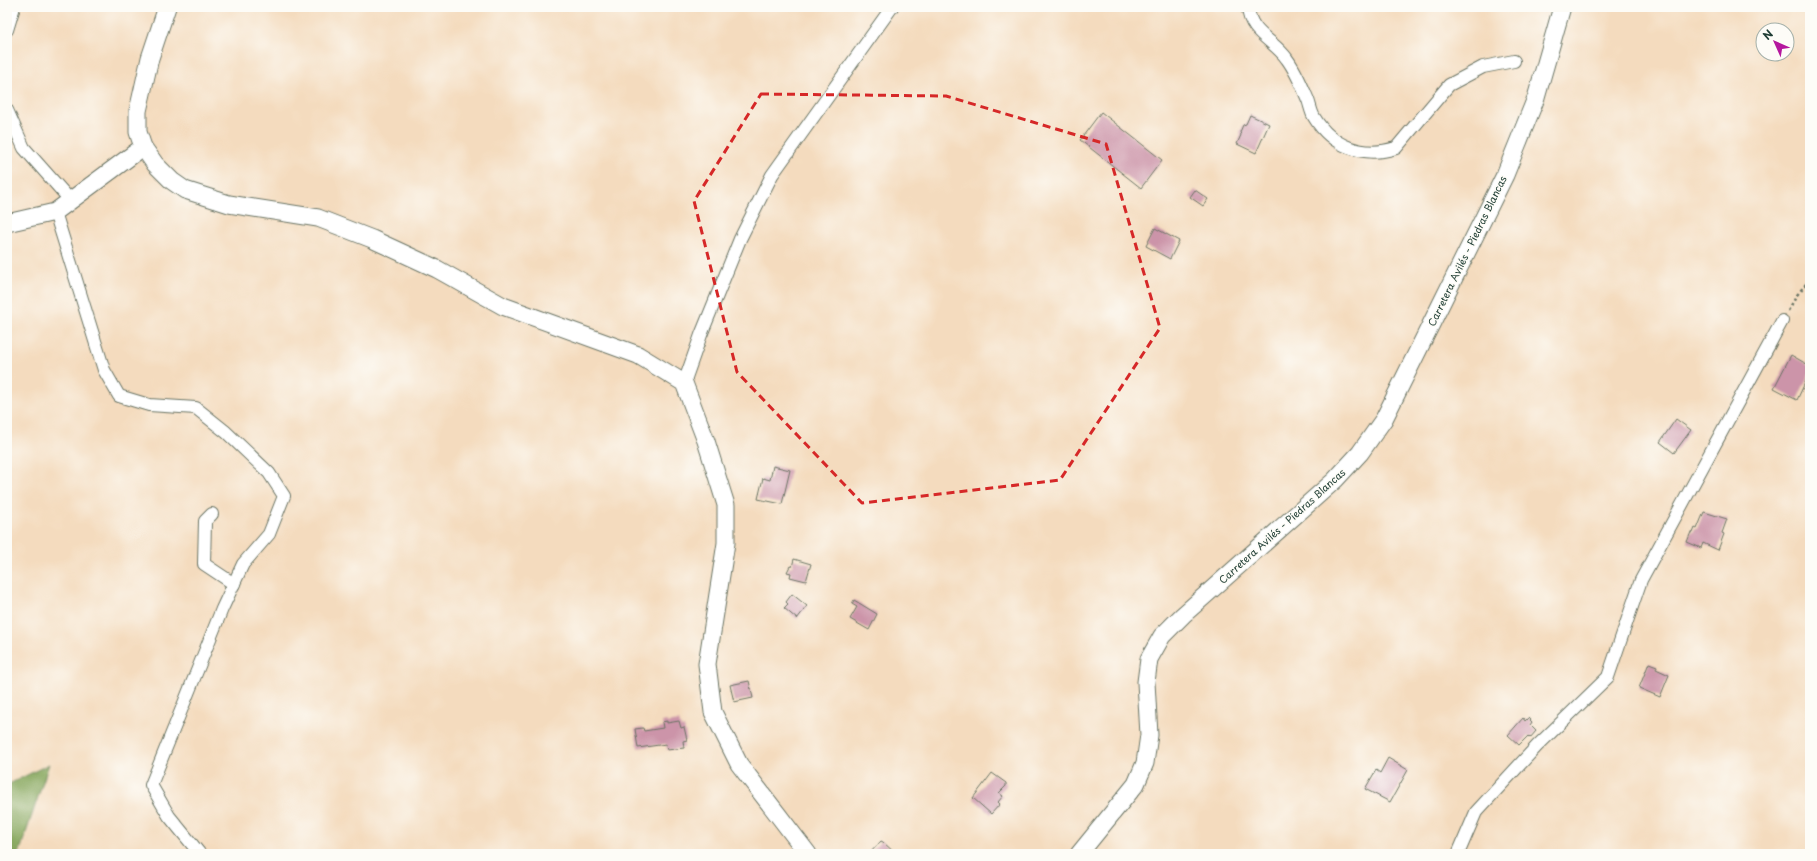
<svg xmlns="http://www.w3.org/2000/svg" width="1817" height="861" font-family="'Playpen Sans',sans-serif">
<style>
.forest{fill:#84a55a;stroke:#527147}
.building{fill:#cc94a9}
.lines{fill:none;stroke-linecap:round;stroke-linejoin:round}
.street-casing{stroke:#6a7464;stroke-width:14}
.secondary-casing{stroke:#6a7464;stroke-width:19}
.path{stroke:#6a7464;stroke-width:2.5;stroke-dasharray:3 3;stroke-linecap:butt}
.street{stroke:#fff;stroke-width:12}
.secondary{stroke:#fff;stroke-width:17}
.marked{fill:none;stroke:#d62828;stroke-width:3;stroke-dasharray:8 5;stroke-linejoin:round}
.labels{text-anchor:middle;stroke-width:3;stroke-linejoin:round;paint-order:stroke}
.street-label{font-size:10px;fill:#1f3d34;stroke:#fdfcf7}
</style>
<rect width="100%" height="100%" fill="#fdfcf7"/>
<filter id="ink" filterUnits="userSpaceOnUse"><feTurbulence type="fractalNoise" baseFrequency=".025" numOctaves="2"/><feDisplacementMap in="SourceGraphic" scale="8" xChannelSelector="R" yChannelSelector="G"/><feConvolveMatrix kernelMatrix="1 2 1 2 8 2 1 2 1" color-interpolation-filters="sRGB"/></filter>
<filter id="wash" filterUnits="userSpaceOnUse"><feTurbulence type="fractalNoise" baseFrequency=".012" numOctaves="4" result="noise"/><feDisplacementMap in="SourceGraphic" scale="16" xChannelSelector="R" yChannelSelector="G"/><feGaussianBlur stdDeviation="0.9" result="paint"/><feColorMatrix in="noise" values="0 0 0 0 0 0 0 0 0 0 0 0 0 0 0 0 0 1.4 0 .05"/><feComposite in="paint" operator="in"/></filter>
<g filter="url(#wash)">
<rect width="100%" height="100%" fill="#f4dbbe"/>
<path class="forest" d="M49,764L19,854H7V785Z"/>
<g id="blocks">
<g class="building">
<path d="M1101,112L1162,160L1141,188L1080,140Z"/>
<path d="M1250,115L1269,124L1256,153L1237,144L1241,135L1240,132L1243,125L1246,124Z"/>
<path d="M1195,190L1208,199L1203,206L1190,197Z"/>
<path d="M1155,228L1179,241L1170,259L1146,246Z"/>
<path d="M1791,355L1810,366V372L1797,400L1774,388Z"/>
<path d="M1676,419L1691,430L1674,453L1660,442Z"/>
<path d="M773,466L790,470L782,504L758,499L763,478L770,480Z"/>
<path d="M1704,512L1727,519L1722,533L1724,534L1718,550L1703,543L1701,548L1687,542L1691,532L1693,533L1695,528L1697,529Z"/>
<path d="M794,559L811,564L806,581L790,577L791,573L787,572L790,566L792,567Z"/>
<path d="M792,594L807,606L797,619L784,608L788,604L786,602Z"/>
<path d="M854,600L877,614L869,630L850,619L857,607L852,604Z"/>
<path d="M1649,663L1657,666L1656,669L1669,675L1660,697L1639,688Z"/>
<path d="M749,681L753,698L734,702L730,685Z"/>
<path d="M1523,718L1525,721L1528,718L1532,722L1530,725L1536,731L1530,738L1528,736L1519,745L1508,735Z"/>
<path d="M667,721V723L679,721L681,728L684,727L687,740L683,741L684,748L667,750L666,744L638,748L635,729L643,728L644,731L663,728L662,722Z"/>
<path d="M1388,758L1408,770L1390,802L1365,789L1376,770L1380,773Z"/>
<path d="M992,773L1006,783V786L999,793L1003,796L998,802L1000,804L991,814L973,798Z"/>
<path d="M881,841L883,842L896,854H869Z"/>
</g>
</g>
</g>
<g filter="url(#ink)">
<use href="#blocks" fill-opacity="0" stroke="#6a7464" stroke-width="1"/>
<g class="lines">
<g class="street-casing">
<g id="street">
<path d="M1248,7C1249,33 1274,40 1287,59C1296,71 1302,86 1308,100C1310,105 1311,112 1314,117C1332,147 1363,158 1396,148L1449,85L1483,67L1514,61"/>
<path d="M7,30L14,7"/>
<path d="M7,110L24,148L71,201"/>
<path d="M55,212L104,370L119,396L149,405L196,408L226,432L269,473L284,496L269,534L243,564L222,609L151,785L169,816L200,854"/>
<path d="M684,383L701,335L740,239L772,175L892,7"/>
<path d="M212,514L205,521L204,564L234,584"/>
<path d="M1458,854L1476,812L1537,746L1608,677L1641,580L1782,321"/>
</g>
</g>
<g class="secondary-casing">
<g id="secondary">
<path d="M167,7L150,58L138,111V132L143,147L155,164L172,181L185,190L229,204L318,218L372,239L437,269L503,306L638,355L684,383L706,441L726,505V543L707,664L713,712L739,764L808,854"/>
<path d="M7,223L55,212L143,147"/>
<path d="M1079,854L1136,784L1145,763L1149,735L1146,682L1149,659L1162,636L1183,615L1335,480L1360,453L1384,419L1505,175L1536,98L1562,7"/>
</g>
</g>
<path class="path" d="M1788,311L1797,295L1810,279"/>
<use href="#street" class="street"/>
<use href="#secondary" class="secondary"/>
</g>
</g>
<path class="marked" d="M761,94L946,96L1106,144L1160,328L1060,480L862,503L737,372L694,201Z"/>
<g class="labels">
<g class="street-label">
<text transform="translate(1467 251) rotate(-64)" y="4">Carretera Avilés - Piedras Blancas</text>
<text transform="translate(1282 526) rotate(-42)" y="4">Carretera Avilés - Piedras Blancas</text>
</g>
</g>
<rect width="1817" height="861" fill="none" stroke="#fdfcf7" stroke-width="24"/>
<g transform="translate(1775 42) rotate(315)"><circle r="19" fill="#fdfcf7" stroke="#a4b0a9"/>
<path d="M0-3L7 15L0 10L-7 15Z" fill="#b5179e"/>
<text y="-6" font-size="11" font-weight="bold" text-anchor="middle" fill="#1f3d34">N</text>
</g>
</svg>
